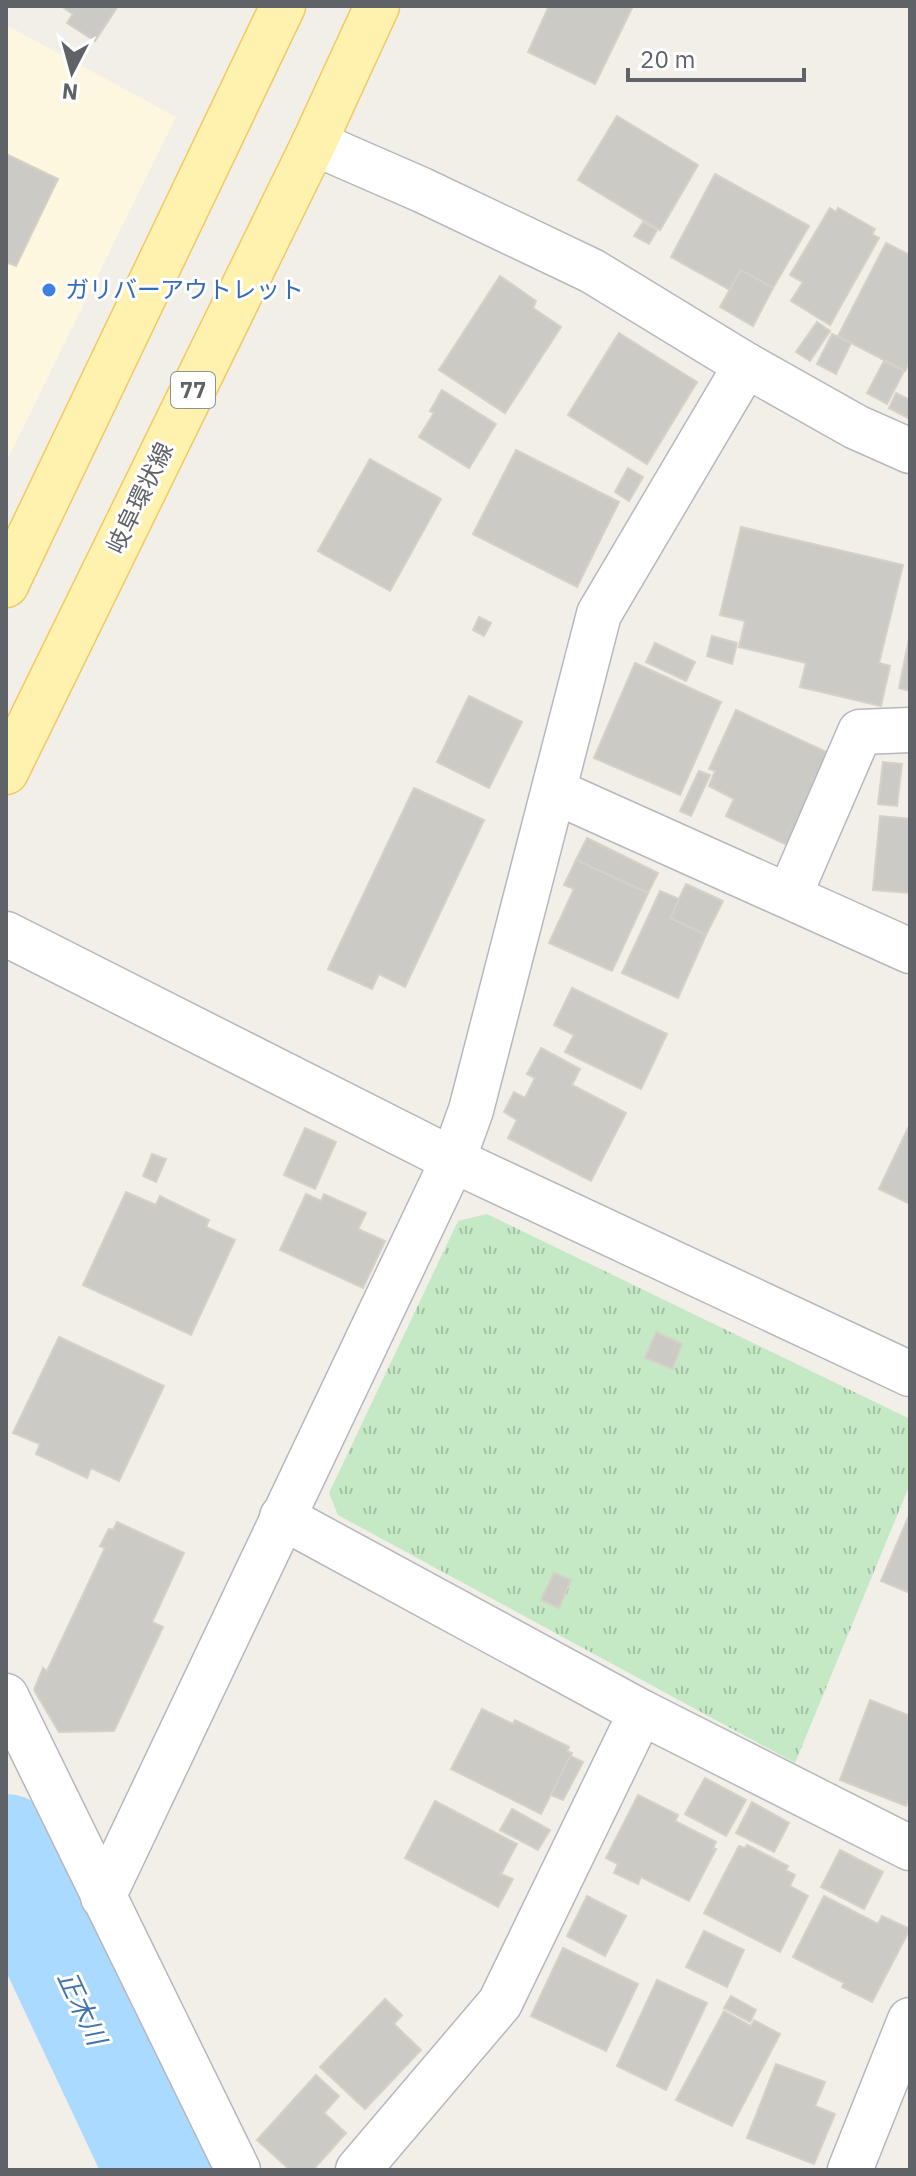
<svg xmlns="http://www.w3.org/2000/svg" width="916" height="2176" font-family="'IBM Plex Sans','Noto Sans JP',sans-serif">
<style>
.commercial{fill:#fef7e0}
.grass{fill:url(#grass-tufts)}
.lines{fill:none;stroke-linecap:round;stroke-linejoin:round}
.river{stroke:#aadaff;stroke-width:106}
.building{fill:#cccac5;stroke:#d6d1c6;stroke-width:2}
.minor-casing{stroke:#b5b8bc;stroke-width:47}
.primary-casing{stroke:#f2c960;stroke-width:47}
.minor{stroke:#fff;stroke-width:44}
.primary{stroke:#fff2af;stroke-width:44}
.shop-dot{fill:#3f7fe0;stroke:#fff;stroke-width:3}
.labels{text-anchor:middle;stroke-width:6;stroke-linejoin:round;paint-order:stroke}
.shield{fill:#fff;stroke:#8f9295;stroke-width:2}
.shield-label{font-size:22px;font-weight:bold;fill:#5f6368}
.shop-label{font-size:24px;fill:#366cbe;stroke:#fff;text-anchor:start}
.street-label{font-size:24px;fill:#5f6368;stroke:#fff}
.water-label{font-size:26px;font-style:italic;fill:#4174aa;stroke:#fff}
</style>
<defs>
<pattern id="grass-tufts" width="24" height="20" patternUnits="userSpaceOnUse" patternTransform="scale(2)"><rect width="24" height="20" fill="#c5e8c5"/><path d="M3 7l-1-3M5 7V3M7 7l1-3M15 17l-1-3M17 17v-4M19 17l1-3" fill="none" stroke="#a3c0a4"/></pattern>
</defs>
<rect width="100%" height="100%" fill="#f1efe8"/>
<path class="commercial" d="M6,25L176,117L6,462Z"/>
<path class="grass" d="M487,1214L910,1419V1484L795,1763L338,1515L329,1493L458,1221Z"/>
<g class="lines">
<path class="river" d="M6,1847L158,2170"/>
</g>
<g class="building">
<path d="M61,6H118L95,41L67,23L73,14Z"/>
<path d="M549,6H633L595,84L528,52Z"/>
<path d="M617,116L698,165L660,230L578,180Z"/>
<path d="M6,154L58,179L16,266L6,262Z"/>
<path d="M715,174L809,226L773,288L741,270L730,290L671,257Z"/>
<path d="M830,208L836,212L838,208L875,229L872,234L879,238L830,325L791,301L803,282L790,275Z"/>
<path d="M643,222L657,230L649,244L634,236Z"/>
<path d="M886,243L910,255V360L905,371L838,336Z"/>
<path d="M741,270L773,288L753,326L720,307Z"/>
<path d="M500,276L536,301L533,308L561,327L505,413L439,370Z"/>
<path d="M817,322L830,331L810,361L796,352Z"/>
<path d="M619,333L697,382L647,464L568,415Z"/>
<path d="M832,334L851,343L836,374L817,364Z"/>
<path d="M884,361L904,371L887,404L867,393Z"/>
<path d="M442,390L496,424L469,468L419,437L434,413L430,411Z"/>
<path d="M896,393L910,400V419L889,408Z"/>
<path d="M516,450L619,502L577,587L473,534Z"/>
<path d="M370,459L441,499L390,591L318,551Z"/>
<path d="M628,468L643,477L629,501L615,492Z"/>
<path d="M741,527L903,565L879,663L890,666L881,706L800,687L806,663L739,647L745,621L720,615Z"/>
<path d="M479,617L491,623L484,636L473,630Z"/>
<path d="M910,634V691L899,688Z"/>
<path d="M712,636L737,643L732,664L707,656Z"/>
<path d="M655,643L695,662L686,681L646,662Z"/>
<path d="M635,663L721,702L680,795L594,758Z"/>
<path d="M469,696L522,722L489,788L437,762Z"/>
<path d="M736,710L835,756L793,848L726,816L734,799L709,786L715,771L709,769Z"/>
<path d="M883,762L902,764L897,806L878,804Z"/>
<path d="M699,771L710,775L691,816L680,811Z"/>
<path d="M414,788L484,820L405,987L379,974L372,989L328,969Z"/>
<path d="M880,816L910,819V893L873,890Z"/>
<path d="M587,838L658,873L648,893L576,860Z"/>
<path d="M576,860L648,893L612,971L549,943L574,889L564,885Z"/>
<path d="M686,884L723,901L706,935L670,918Z"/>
<path d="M660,891L679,899L670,918L706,935L678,998L622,973Z"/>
<path d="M572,988L667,1034L641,1089L565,1052L574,1035L554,1025Z"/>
<path d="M541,1048L580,1069L572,1085L626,1113L591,1181L508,1138L517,1120L504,1112L514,1092L525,1098L535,1078L527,1074Z"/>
<path d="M305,1128L336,1142L315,1189L284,1175Z"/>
<path d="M908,1128H910V1204L879,1189Z"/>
<path d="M152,1154L166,1159L156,1182L143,1176Z"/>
<path d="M126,1192L156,1205L160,1196L209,1220L206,1227L235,1240L191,1335L83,1285Z"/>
<path d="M306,1194L321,1201L324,1194L366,1213L358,1229L385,1241L363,1288L280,1250Z"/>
<path d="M656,1332L682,1344L672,1369L645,1358Z"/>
<path d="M59,1337L164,1386L119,1481L91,1468L87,1478L36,1454L40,1444L13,1433Z"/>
<path d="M910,1513V1593L881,1581Z"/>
<path d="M117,1522L184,1553L152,1622L163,1627L114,1731L59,1732L34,1690L43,1668L47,1671L105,1548L100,1546L109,1529L113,1530Z"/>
<path d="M554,1573L571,1580L559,1608L541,1600Z"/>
<path d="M870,1700L910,1716V1796L906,1806L840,1780Z"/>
<path d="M482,1709L513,1724L515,1720L569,1747L567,1751L572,1753L541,1814L451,1769Z"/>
<path d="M570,1756L583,1762L563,1800L551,1795Z"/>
<path d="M705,1778L746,1800L726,1836L685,1814Z"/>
<path d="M638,1795L678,1815L675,1821L716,1842L713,1848L716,1849L689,1901L641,1877L638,1884L614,1873L618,1864L606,1858Z"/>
<path d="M435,1801L517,1844L501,1874L513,1879L498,1907L405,1858Z"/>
<path d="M752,1802L789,1823L774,1852L736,1833Z"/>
<path d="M512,1809L550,1830L538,1850L500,1830Z"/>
<path d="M747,1845L788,1866L786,1870L795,1875L790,1886L808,1896L780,1952L704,1913L739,1846L745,1848Z"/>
<path d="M840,1850L883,1872L864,1909L821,1887Z"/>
<path d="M587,1896L626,1916L605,1956L567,1936Z"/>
<path d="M824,1896L878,1924L882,1916L910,1929L872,2002L842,1987L844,1983L793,1957Z"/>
<path d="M704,1931L744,1950L727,1987L686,1967Z"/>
<path d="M563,1948L638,1984L606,2051L531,2016Z"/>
<path d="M657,1980L707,2003L666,2090L617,2066Z"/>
<path d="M731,1996L756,2010L750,2022L724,2008Z"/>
<path d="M385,1999L402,2015L394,2024L421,2050L365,2109L320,2067Z"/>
<path d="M724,2011L751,2026L754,2020L780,2034L732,2126L676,2100Z"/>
<path d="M776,2064L825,2082L815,2106L835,2114L814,2164L747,2138Z"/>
<path d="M316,2075L339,2096L324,2113L346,2133L313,2170H290L257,2140Z"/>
</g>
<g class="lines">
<g class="minor-casing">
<g id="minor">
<path d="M314,143L422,190L592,271L746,365L856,427L910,451"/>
<path d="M554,791L910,951"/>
<path d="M789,896L860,732L910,730"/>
<path d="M6,934L453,1160L910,1374"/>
<path d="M282,1517L641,1712L910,1848"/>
<path d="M6,1696L238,2170"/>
<path d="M103,1897L453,1160L471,1110L599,614L746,365"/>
<path d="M358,2170L500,2003L641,1712"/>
<path d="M850,2170L910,2020"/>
</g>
</g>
<g class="primary-casing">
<g id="primary">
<path d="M6,585L283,6"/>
<path d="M6,772L314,143L377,6"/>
</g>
</g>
<use href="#minor" class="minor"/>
<use href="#primary" class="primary"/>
</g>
<circle class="shop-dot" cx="49" cy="290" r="8"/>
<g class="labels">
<rect class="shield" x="171" y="372" width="44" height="36" rx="6"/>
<g class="shield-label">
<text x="193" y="398">77</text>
</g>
<g class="shop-label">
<text x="65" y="298">ガリバーアウトレット</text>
</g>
<g class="street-label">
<text transform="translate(140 498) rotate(-64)" y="8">岐阜環状線</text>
</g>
<g class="water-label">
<text transform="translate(82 2008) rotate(65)" y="9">正木川</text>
</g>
</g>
<rect width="916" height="2176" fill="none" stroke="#5f6368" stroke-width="16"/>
<g transform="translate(72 72) rotate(186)" stroke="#ffffff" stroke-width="6" paint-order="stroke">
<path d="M0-6L14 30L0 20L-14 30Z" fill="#5f6368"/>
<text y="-12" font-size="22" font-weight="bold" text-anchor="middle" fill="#5f6368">N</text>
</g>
<path d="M628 68v12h176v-12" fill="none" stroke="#5f6368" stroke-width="4"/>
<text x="640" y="68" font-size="24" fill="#5f6368" stroke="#ffffff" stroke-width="6" paint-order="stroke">20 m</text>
</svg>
